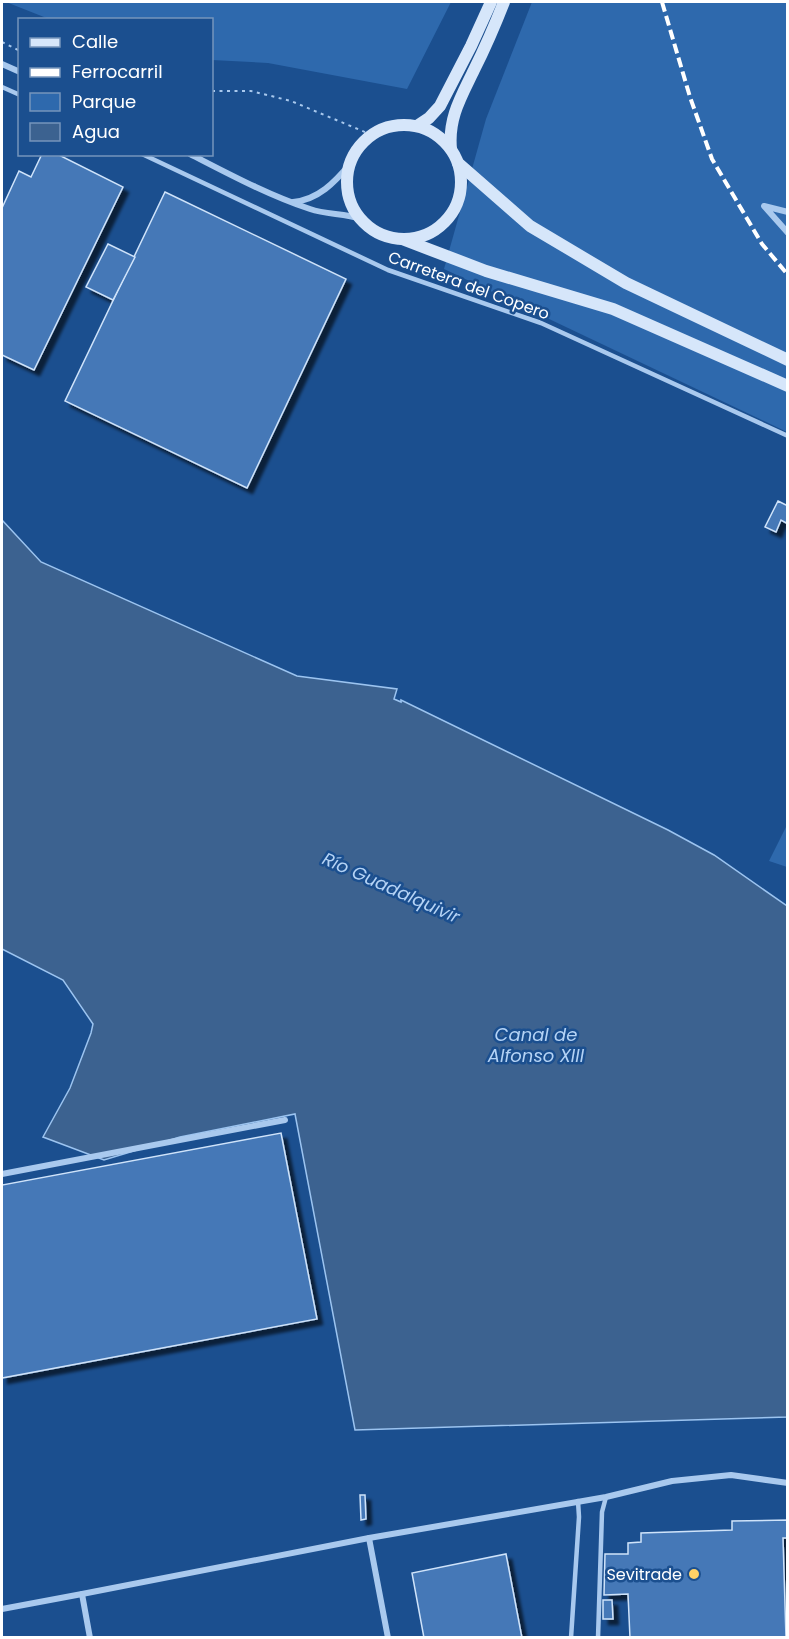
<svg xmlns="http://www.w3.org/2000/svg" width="789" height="1639" font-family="Poppins,sans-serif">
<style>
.green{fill:#2e69ad}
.water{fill:#3c6290;stroke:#9cc4f0;stroke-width:1.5}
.building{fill:#4478b7;stroke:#cfe3fa;stroke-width:1.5;filter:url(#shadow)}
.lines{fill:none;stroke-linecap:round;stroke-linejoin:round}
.path{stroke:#a9c9ee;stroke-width:2;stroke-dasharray:3 4.5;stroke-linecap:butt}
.service{stroke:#a9c9ee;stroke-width:4.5}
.minor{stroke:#a9c9ee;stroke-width:6}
.secondary{stroke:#d6e6fa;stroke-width:12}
.rail{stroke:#fff;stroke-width:4;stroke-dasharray:10 4.5;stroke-linecap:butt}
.poi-dot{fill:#ffd166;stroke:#1b4f8f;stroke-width:2}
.labels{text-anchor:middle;stroke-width:5;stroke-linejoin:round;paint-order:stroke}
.street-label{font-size:16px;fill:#fff;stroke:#1b4f8f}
.poi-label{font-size:16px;fill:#fff;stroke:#1b4f8f;text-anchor:end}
.water-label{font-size:18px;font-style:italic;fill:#b5d3f5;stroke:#1b4f8f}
</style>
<defs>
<filter id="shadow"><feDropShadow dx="5.5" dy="5.5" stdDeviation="1.5" flood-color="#0009"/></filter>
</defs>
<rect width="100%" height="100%" fill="#1b4f8f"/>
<g class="green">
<path d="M6,2H451L407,89L268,63L212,60V20L49,19Z"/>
<path d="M532,2H787V432L444,269L486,119Z"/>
<path d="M787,825V867L769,861Z"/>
</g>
<path class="water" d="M2,520L41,562L297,676L397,689L394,699L401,702V700L668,830L714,855L787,906V1417L355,1430L295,1114L180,1137L104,1160L43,1137L70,1088L91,1033L93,1024L63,980L2,949Z"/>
<g class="building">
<path d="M42,154H57L123,187L34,370L2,355V208L19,171L31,177Z"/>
<path d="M165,192L346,279L247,488L65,401Z"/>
<path d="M108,244L135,257L113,300L86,287Z"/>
<path d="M778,501L788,506V524L781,520L776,532L765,527Z"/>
<path d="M281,1133L317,1319L2,1378V1185Z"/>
<path d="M360,1495H365L366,1519L361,1520Z"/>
<path d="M788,1520V1538H783L786,1638H630L628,1594L604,1595L605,1554H628V1543L641,1542V1533L732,1530V1521Z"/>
<path d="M506,1554L522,1638H424L412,1573Z"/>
<path d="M603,1600H612L613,1619H603Z"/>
</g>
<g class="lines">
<g class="path">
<path d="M2,42L20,51"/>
<path d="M212,91H251L291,101L372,135"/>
</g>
<g class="service">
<path d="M2,87L20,95"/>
<path d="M142,154L388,270L541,323L788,436"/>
<path d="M571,1638L579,1517L578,1501"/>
<path d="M598,1638L602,1512L606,1497"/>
</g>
<g class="minor">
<path d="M2,64L20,72"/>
<path d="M190,154C229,174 268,195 310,209C327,215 344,213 361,219"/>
<path d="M293,202C318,200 335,182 350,164"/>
<path d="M788,212L764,206L788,233"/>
<path d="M2,1174L285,1120"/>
<path d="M369,1538L388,1638"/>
<path d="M82,1594L90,1638"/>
<path d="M2,1609L82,1594L369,1538L606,1497L672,1481L731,1475L788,1483"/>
</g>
<g class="secondary">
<circle cx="404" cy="182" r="57"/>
<path d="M417,126L429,118L440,106L471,46L491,2"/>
<path d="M451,149C448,118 461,97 474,70C485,48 495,25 504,2"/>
<path d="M458,163L530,226L626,283L788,360"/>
<path d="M402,239L486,271L613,309L788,386"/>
</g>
<path class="rail" d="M662,2L690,97L712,159L762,244L788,275"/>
</g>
<circle class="poi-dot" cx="694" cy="1574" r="6"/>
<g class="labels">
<g class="street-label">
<text transform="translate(469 285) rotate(20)" y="6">Carretera del Copero</text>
</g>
<g class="poi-label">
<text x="682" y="1580">Sevitrade</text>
</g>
<g class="water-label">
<text transform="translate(391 888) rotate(24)" y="6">Río Guadalquivir</text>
<text x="536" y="1041">Canal de<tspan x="536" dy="21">Alfonso XIII</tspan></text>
</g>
</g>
<rect width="789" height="1639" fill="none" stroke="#ffffff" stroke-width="6"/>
<rect x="18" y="18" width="195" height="138" fill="#1b4f8f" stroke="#7695bc" stroke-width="1.5"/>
<rect x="30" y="38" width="30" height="9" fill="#d6e6fa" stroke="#7695bc" stroke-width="1.5"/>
<text x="72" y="48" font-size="18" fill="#ffffff">Calle</text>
<rect x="30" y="68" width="30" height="9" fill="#ffffff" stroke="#7695bc" stroke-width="1.5"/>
<text x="72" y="78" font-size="18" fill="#ffffff">Ferrocarril</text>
<rect x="30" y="93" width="30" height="18" fill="#2e69ad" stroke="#7695bc" stroke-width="1.5"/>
<text x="72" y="108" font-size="18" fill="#ffffff">Parque</text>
<rect x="30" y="123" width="30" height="18" fill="#3c6290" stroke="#7695bc" stroke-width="1.5"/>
<text x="72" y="138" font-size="18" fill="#ffffff">Agua</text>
</svg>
